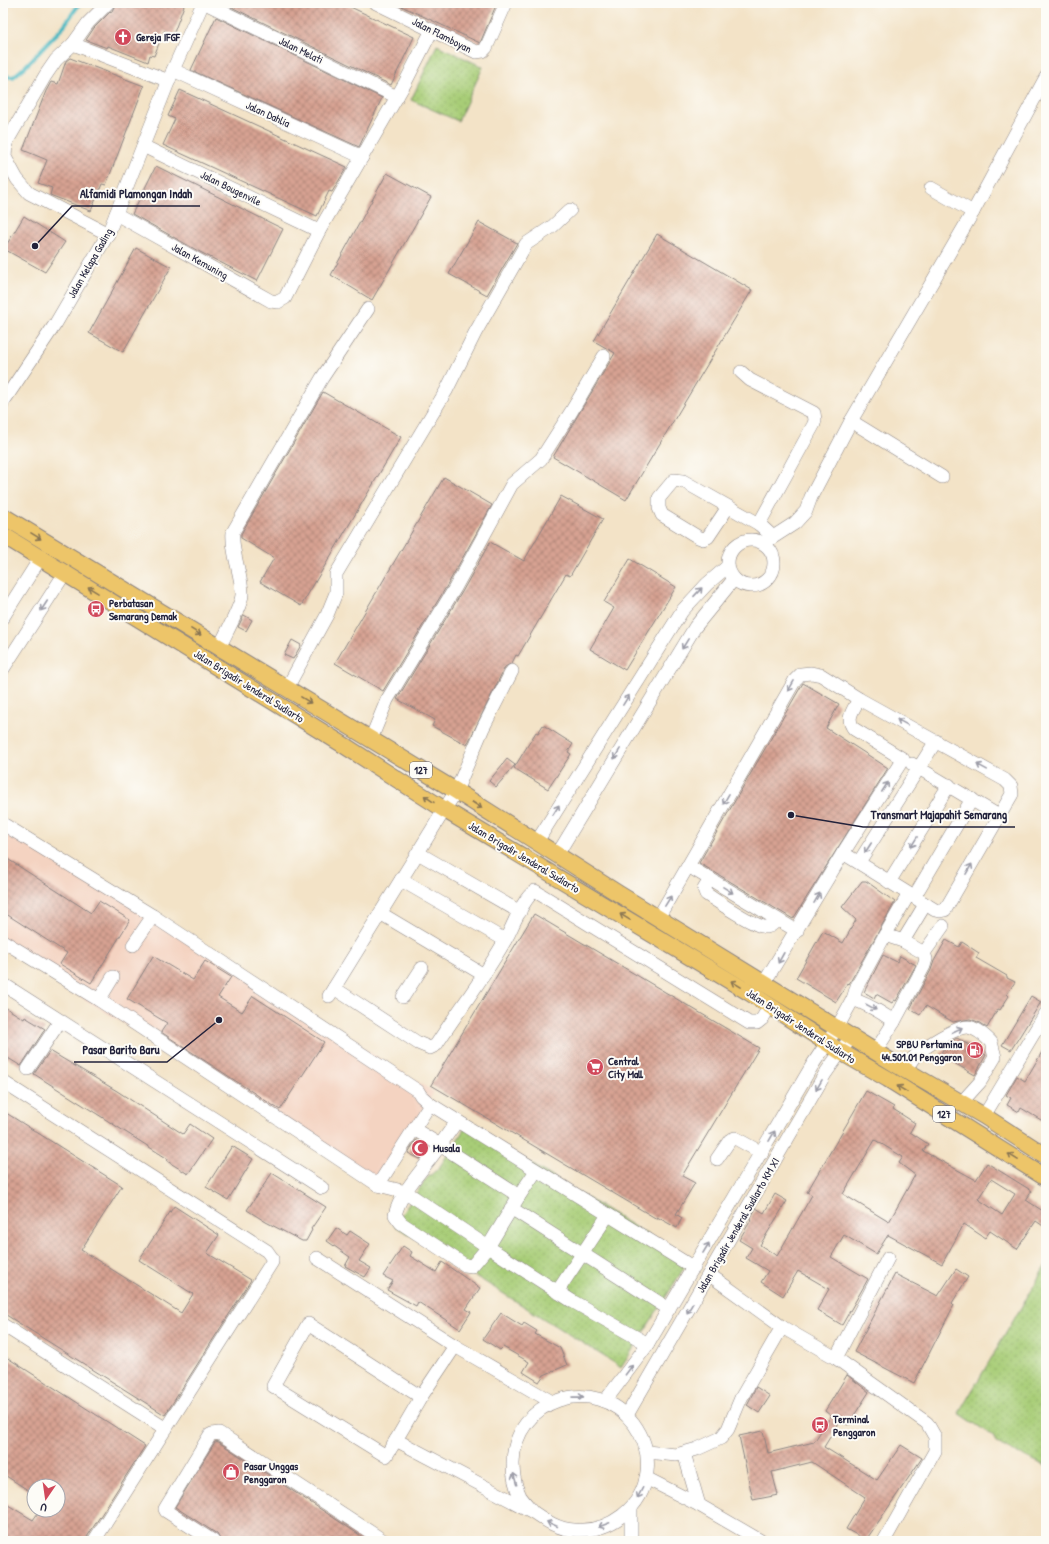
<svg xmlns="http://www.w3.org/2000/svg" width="1049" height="1544" font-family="'Patrick Hand',sans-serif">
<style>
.built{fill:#f4d3c1}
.green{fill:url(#green-dots);stroke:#657859}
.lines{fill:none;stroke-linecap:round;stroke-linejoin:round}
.stream{stroke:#49b8c1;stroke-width:4}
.building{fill:url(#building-cross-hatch);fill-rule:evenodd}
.minor-casing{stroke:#8a8281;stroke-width:14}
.major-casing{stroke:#8a8281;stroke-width:18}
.minor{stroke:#fff;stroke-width:13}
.major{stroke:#edc569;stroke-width:16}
.oneway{stroke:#887452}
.oneway2{stroke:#9c9ca7}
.labels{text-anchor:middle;stroke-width:4;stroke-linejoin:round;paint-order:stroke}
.shield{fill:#fdfcf7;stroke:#646373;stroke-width:1}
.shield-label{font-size:10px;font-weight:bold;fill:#22223b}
.street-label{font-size:11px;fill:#22223b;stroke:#fdfcf7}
.poi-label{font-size:11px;font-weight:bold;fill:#22223b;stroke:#fdfcf7;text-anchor:start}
.leader{fill:none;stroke:#22223b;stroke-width:1.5}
.callout-dot{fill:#22223b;stroke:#fdfcf7;stroke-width:1.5}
.callout-label{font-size:12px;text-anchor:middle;font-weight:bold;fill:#22223b;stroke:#fdfcf7;stroke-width:4;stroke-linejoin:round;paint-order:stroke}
</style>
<defs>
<pattern id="green-dots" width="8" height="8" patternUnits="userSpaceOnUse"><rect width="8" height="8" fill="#a8cd77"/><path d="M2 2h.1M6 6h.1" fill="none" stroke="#90b068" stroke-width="1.8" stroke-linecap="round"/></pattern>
<pattern id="building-cross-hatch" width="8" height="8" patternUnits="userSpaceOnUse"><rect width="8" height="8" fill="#d7a292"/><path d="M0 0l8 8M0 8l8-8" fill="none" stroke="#ae8478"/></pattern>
</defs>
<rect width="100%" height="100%" fill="#fdfcf7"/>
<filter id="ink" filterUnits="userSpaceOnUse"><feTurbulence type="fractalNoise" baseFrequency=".025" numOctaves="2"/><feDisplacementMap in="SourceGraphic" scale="8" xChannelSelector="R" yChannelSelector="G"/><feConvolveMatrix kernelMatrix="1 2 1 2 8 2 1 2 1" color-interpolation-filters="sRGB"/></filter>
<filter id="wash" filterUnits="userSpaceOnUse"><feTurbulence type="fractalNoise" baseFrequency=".012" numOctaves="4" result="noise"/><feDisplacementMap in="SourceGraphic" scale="16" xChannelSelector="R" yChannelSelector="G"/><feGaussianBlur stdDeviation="0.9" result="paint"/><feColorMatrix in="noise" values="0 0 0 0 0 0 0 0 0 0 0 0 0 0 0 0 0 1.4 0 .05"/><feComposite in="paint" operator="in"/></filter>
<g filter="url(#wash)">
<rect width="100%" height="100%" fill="#f3e3c7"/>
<path class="built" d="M3,825L434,1092L378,1181L3,949Z"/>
<g class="green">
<path d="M437,45L483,67L458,121L411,100Z"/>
<path d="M467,1125L689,1260L621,1368L616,1364L394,1225L427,1178L439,1168Z"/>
<path d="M1046,1265V1466L996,1443L993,1436L959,1413Z"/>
</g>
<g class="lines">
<path class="stream" d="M3,76L13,77L25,67L63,27L80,3"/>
</g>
<g id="blocks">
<g class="building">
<path d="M116,3H185L173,35L164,31L154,56L150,55L148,62L108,46L107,48L86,40L94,28L110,12L111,13Z"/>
<path d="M223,3H342L414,37L391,85Z"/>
<path d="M395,3H497L480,43Z"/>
<path d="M216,17L382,98L359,147L191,70Z"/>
<path d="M70,58L144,86L106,185L102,184L91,211L50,195L52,188L38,183L47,160L23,150L46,91L51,82L58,84L66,61Z"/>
<path d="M180,90L347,167L332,192L329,191L317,216L163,145L175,119L168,116Z"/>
<path d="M156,166L283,229L257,281L200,252L132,214Z"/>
<path d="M387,173L431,197L372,300L331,275Z"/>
<path d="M24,216L65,242L45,272L4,249Z"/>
<path d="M479,222L517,243L487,295L449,274Z"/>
<path d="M657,234L752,290L626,500L553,457L615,353L594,341Z"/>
<path d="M136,248L171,267L123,352L89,333Z"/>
<path d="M323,392L401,437L301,606L260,582L274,558L241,538V534Z"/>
<path d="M444,477L492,505L448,584L383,691L335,663Z"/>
<path d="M561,496L603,519L570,576L566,574L518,656L516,655L512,663L505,667L467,745L432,726L435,720L397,699L462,592L490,542L524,561Z"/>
<path d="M630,559L676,587L625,670L590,649L614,608L604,602Z"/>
<path d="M244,615L252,620L246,631L238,627Z"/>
<path d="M292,640L301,645L293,659L284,655Z"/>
<path d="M803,683L839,704L826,728L888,768L793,919L699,863Z"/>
<path d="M543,725L573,744L568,752L571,754L548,789L514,768L536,732L538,733Z"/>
<path d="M507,759L515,765L496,787L489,781Z"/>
<path d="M3,856L91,913L99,901L130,920L91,983L60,964L67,953L3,912Z"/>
<path d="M862,881H866L895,902L849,984L848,983L836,1002L796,978L823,931L843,943L856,920L842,907Z"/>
<path d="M534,914L759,1048L682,1176L695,1183L676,1214L682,1218L677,1228L657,1217V1219L431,1085Z"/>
<path d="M946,940L959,947L962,942L979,953L976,958L1007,976V978L1015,982L1007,994L1009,996L1000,1010L998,1009L987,1028L978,1022L970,1019L953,1022L926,1006L920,1015L910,1009L931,970L934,961Z"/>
<path d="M883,955L897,962L900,956L916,965L896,1001L894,1000L892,1003L876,994L874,998L864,992Z"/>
<path d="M153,956L193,980L205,961L231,977L218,997L242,1012L253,996L324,1042L280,1110L161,1032L167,1023L127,999Z"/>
<path d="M1031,996L1041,1002L1011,1050L1002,1045Z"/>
<path d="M3,1006L24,1019L25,1017L45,1029L21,1066L3,1055Z"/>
<path d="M957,1038L986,1055L975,1075L940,1055L946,1044Z"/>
<path d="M1046,1045V1123L1021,1108L1019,1112L1007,1105L1011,1098L1006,1095L1017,1076L1025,1081Z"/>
<path d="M50,1051L117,1091L183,1134L190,1124L212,1139L188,1174L167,1161L168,1159L34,1074Z"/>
<path d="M866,1091L894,1107L893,1109L915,1123L910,1132L928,1144L923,1151L976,1180L987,1163L1032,1191L1026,1200L1046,1213V1228L1036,1221L1017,1249L990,1231L985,1238L964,1224L942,1264L888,1235L876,1254L844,1235L831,1257L868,1279L842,1325L817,1310L829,1289L798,1271L783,1296L761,1282L768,1271L746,1258L752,1248L739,1240L751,1220L750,1219L756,1208L764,1213L775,1194L787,1201L760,1245L777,1256L812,1195L807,1192ZM875,1140L903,1157L899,1163L915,1175L889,1222L843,1194ZM991,1179L1015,1194L1002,1215L978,1199Z"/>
<path d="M3,1111L122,1186L81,1250L181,1313L193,1294L139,1260L174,1206L219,1235L207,1253L251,1280L165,1415L3,1313Z"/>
<path d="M416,1140L429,1147L420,1159L408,1153Z"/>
<path d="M232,1146L253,1159L228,1200L206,1187Z"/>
<path d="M272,1173L326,1207L311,1229L312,1230L306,1241H302L266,1222L247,1210Z"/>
<path d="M336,1228L347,1235L350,1231L370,1244L359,1261L371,1268L365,1277L345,1266L350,1257L327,1241Z"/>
<path d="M403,1246L412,1252L410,1256L436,1272L442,1262L480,1288L466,1309L471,1312L460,1329L418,1302L416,1306L387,1290L393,1281L383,1276Z"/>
<path d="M956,1269L968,1277L952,1303L954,1305L914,1383L854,1352L895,1274L938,1296Z"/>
<path d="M501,1313L522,1326L524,1323L537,1331L535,1334L560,1348L567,1365L544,1375L539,1382L523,1372L529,1362L503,1347L500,1350L483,1339Z"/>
<path d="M3,1355L145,1446L87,1537L86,1541H3V1502L33,1520L40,1510H58V1486H34V1494L3,1474Z"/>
<path d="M847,1375L869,1392L848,1425L840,1421L824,1447L877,1480L901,1445L922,1458L866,1540L846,1529L865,1497L812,1462L772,1472L778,1495L753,1500L739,1436L763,1431L768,1453L814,1442L831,1416L825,1411Z"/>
<path d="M756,1387L770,1396L759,1413L747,1405Z"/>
<path d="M217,1441L369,1541H221L217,1534L175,1507L215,1442Z"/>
</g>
</g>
</g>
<g filter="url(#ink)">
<use href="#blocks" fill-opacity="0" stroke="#8a8281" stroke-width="1"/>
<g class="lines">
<g class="minor-casing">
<g id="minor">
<path d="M205,3L397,97"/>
<path d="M376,3L476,52L483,51L486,48L506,3"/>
<path d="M73,44L88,23L108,3"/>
<path d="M173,70L362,157"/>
<path d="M143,146L319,231"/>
<path d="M931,188L973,212"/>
<path d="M116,214L271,301L278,302L285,298L319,231L405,83L432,30"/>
<path d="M108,234L29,193L17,179L5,157L6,143L45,76L56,60L73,44L169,81"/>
<path d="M741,372L750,380L814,413L815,420L814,424L759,524L772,536"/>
<path d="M3,402L56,323L108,234L173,70L203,3"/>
<path d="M851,421L942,477"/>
<path d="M728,507L708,537L703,539L698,537L662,515L659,508V498L674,480L683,481L759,524"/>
<circle cx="751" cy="563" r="23"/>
<path d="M764,543L795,523L806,511L811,497L851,421L973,212L1046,77"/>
<path d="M3,617L41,557"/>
<path d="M220,646C225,635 243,603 242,593C241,572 231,552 233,532L322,378L368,309"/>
<path d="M3,669L65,573"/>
<path d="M287,688L327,615L336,593V574L446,391L475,333L526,244L553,226L570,210"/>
<path d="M371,739L387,700L455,588L512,484L541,459L571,412L604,356"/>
<path d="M912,764L999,816"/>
<path d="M3,824L153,916L418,1091L421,1096L430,1104L378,1185"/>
<path d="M536,843L682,611L707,584L728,566"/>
<path d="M418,853L520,912"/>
<path d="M557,855L695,627L734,579"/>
<path d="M859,862L936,741"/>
<path d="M688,866L710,879"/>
<path d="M401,880L505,940"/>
<path d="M889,882L949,785"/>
<path d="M914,897L972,799"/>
<path d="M380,913L484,975"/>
<path d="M658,918L795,680L801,674L811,673L821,675L859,699L1005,780L1011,786L1012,794L945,910L940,911L935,910L843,853"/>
<path d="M777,919C774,923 772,926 767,927C756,928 717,901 706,894L704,889L710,879L797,931"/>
<path d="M885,935L906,899"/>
<path d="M3,941L99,1000L378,1185L406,1192L488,1247L572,1301L648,1344"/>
<path d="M903,941L923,908"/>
<path d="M133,945L153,916"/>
<path d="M924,953L943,926"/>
<path d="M764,983L843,853L903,759L854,729C845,718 854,709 859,699"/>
<path d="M3,984L322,1188"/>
<path d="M334,988L418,1043L430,1048L436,1045C460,1008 487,974 508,935C514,923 524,897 535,891L749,1023H757L762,1019L770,1006"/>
<path d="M329,996L456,791L483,728L512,671"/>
<path d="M403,997L422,968"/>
<path d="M853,999L857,986L885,935L903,941L924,953L926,959L924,966L894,1022"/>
<path d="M99,1000L113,977"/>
<path d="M28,1069L60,1021"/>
<path d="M905,1070C909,1065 912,1059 916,1055C924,1047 957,1026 968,1027C976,1028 985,1036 991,1042L995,1057L980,1082L961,1103"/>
<path d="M3,1082L267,1251L272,1258V1262L94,1541"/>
<path d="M430,1104L694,1268"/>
<path d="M984,1116L1046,1013"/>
<path d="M414,1129L440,1145L457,1121"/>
<path d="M440,1145L519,1196L488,1247L472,1266L465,1265L401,1223L395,1215C401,1190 426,1167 440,1145Z"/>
<path d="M717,1159L730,1140L735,1138L762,1153"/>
<path d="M519,1196L536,1171"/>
<path d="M511,1208L669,1309"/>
<path d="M317,1258L455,1346L552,1402"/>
<path d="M710,1275L782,1327L836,1358L927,1423L935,1437V1451L884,1541"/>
<path d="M557,1292L608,1215"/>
<path d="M3,1325L166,1429"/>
<path d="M455,1346L421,1397L308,1324L273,1386L386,1456L396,1440L533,1512C546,1521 558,1529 574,1530C609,1533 643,1508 647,1472C649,1455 644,1438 634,1424C595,1372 513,1399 513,1464C513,1474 515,1486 520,1496C524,1502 529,1507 533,1512"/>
<path d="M836,1358L888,1258"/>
<path d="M605,1401L648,1344L813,1064L837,1028L853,999C868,1005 882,1012 894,1022L875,1052"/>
<path d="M627,1415L825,1074L851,1037"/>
<path d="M396,1440L421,1397"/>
<path d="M647,1452L676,1455L697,1449L721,1438L728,1429L741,1398L782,1327"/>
<path d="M684,1453L699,1505"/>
<path d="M646,1478L699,1505L761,1541"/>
<path d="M631,1508V1541"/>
<path d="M213,1541L166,1511L165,1509L210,1435L212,1434L219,1433L384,1541"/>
</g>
</g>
<g class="major-casing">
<g id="major">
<path d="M3,516L456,791L619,894L905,1070L984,1116L1046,1156"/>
<path d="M3,535L342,744L445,810L750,993L841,1052L888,1079L1046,1178"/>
</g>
</g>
<use href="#minor" class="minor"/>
<use href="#major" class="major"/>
</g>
<defs><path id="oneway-shaft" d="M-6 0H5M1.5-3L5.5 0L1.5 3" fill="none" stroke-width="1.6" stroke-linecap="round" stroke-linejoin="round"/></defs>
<g class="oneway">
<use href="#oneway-shaft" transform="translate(36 536) rotate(32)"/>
<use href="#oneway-shaft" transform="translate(93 590) rotate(-148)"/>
<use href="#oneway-shaft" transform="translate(196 632) rotate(31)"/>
<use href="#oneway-shaft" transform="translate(306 700) rotate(31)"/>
<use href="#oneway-shaft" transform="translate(429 799) rotate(-145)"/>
<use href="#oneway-shaft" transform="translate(477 805) rotate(33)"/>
<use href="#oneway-shaft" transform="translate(625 917) rotate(-149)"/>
<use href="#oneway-shaft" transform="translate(736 984) rotate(-149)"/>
<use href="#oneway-shaft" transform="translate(902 1089) rotate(-148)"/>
<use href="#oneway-shaft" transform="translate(1013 1157) rotate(-148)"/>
</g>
<g class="oneway2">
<use href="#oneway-shaft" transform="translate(698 592) rotate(-47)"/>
<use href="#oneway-shaft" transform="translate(44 606) rotate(123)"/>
<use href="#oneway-shaft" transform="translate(685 644) rotate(122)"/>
<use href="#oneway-shaft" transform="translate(791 686) rotate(120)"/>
<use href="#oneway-shaft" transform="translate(626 700) rotate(-58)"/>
<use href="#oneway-shaft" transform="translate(902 722) rotate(-151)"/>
<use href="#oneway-shaft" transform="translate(617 754) rotate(122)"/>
<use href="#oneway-shaft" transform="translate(982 767) rotate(-151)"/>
<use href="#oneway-shaft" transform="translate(885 787) rotate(-57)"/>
<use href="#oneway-shaft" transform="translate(726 799) rotate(120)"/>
<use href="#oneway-shaft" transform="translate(556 810) rotate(-58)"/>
<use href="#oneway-shaft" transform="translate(914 842) rotate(122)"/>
<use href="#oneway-shaft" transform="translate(868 848) rotate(123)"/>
<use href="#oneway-shaft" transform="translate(969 869) rotate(-60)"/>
<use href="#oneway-shaft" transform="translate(728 890) rotate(32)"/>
<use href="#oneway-shaft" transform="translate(817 898) rotate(-60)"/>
<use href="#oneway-shaft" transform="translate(668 901) rotate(-58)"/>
<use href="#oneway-shaft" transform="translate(781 958) rotate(119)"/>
<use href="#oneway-shaft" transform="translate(871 1007) rotate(29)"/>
<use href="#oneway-shaft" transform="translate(957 1030) rotate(-25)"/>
<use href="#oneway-shaft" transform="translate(819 1085) rotate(120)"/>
<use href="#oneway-shaft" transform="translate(772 1136) rotate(-60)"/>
<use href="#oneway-shaft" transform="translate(706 1248) rotate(-59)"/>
<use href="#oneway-shaft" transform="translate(690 1308) rotate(121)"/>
<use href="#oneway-shaft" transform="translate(629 1370) rotate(-53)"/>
<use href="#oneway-shaft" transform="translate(578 1397) rotate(-1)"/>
<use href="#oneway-shaft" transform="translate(515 1479) rotate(-106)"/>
<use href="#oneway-shaft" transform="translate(640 1493) rotate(117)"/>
<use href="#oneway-shaft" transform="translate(552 1524) rotate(-156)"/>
<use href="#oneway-shaft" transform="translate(604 1525) rotate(159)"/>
</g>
</g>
<defs>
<g id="church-disc" transform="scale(0.9)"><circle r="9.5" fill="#d1495b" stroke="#fdfcf7"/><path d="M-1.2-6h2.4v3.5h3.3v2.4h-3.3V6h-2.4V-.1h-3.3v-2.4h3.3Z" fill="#fff"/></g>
<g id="bus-disc" transform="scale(0.9)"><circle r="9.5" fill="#d1495b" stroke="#fdfcf7"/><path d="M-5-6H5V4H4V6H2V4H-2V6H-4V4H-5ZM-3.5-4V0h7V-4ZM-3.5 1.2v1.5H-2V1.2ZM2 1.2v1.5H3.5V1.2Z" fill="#fff"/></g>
<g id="fuel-disc" transform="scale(0.9)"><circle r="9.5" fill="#d1495b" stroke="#fdfcf7"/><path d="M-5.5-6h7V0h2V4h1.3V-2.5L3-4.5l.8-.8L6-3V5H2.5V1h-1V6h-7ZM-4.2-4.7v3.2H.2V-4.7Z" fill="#fff"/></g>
<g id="supermarket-disc" transform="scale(0.9)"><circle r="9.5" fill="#d1495b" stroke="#fdfcf7"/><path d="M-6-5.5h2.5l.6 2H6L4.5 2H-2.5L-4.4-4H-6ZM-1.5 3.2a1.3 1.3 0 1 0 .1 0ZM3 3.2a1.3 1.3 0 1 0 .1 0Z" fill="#fff"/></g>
<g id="mosque-disc" transform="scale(0.9)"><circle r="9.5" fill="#d1495b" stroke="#fdfcf7"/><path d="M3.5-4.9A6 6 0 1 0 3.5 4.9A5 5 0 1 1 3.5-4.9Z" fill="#fff"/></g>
<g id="shop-disc" transform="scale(0.9)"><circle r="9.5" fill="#d1495b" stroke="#fdfcf7"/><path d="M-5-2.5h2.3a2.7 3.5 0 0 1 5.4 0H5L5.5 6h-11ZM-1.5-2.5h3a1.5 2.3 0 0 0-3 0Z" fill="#fff"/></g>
</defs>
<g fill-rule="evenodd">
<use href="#church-disc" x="123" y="37"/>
<use href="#bus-disc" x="96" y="609"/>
<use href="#fuel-disc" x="975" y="1050"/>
<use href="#supermarket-disc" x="595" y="1067"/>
<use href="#mosque-disc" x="420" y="1148"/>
<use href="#bus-disc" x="820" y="1425"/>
<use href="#shop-disc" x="231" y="1472"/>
</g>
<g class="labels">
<g class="shield">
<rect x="410" y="762" width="22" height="16" rx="3"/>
<rect x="933" y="1106" width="22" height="16" rx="3"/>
</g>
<g class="shield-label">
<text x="421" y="774">127</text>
<text x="944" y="1118">127</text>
</g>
<g class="street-label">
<text transform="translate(442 35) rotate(27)" y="4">Jalan Flamboyan</text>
<text transform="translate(301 50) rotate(26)" y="4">Jalan Melati</text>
<text transform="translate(268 114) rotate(25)" y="4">Jalan Dahlia</text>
<text transform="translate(231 188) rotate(26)" y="4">Jalan Bougenvile</text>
<text transform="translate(200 261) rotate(29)" y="4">Jalan Kemuning</text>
<text transform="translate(90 263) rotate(-60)" y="4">Jalan Kelapa Gading</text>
<text transform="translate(249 686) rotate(32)" y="4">Jalan Brigadir Jenderal Sudiarto</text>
<text transform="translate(524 857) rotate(31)" y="4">Jalan Brigadir Jenderal Sudiarto</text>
<text transform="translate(801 1026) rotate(33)" y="4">Jalan Brigadir Jenderal Sudiarto</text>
<text transform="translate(738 1225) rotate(-60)" y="4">Jalan Brigadir Jenderal Sudiarto KM XI</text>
</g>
<g class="poi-label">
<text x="136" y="41">Gereja IFGF</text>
<text x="109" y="607">Perbatasan<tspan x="109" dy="13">Semarang Demak</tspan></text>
<text x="962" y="1048" text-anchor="end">SPBU Pertamina<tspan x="962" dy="13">44.501.01 Penggaron</tspan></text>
<text x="608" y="1065">Central<tspan x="608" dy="13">City Mall</tspan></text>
<text x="433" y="1152">Musala</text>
<text x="833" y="1423">Terminal<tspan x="833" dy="13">Penggaron</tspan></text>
<text x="244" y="1470">Pasar Unggas<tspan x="244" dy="13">Penggaron</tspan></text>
</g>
</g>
<path class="leader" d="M35 246L72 206H200M791 815L863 827H1015M219 1020L167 1062H74"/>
<g class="callout-dot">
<circle cx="35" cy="246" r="4"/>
<circle cx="791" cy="815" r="4"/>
<circle cx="219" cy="1020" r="4"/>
</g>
<g class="callout-label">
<text x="136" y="198">Alfamidi Plamongan Indah</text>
<text x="939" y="819">Transmart Majapahit Semarang</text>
<text x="121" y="1054">Pasar Barito Baru</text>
</g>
<rect width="1049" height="1544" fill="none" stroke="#fdfcf7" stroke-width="16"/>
<g transform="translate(46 1498) rotate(193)"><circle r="19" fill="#fdfcf7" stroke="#a5a5ac"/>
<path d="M0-3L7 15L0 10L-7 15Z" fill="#d1495b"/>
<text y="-6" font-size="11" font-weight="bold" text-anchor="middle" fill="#22223b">U</text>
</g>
</svg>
